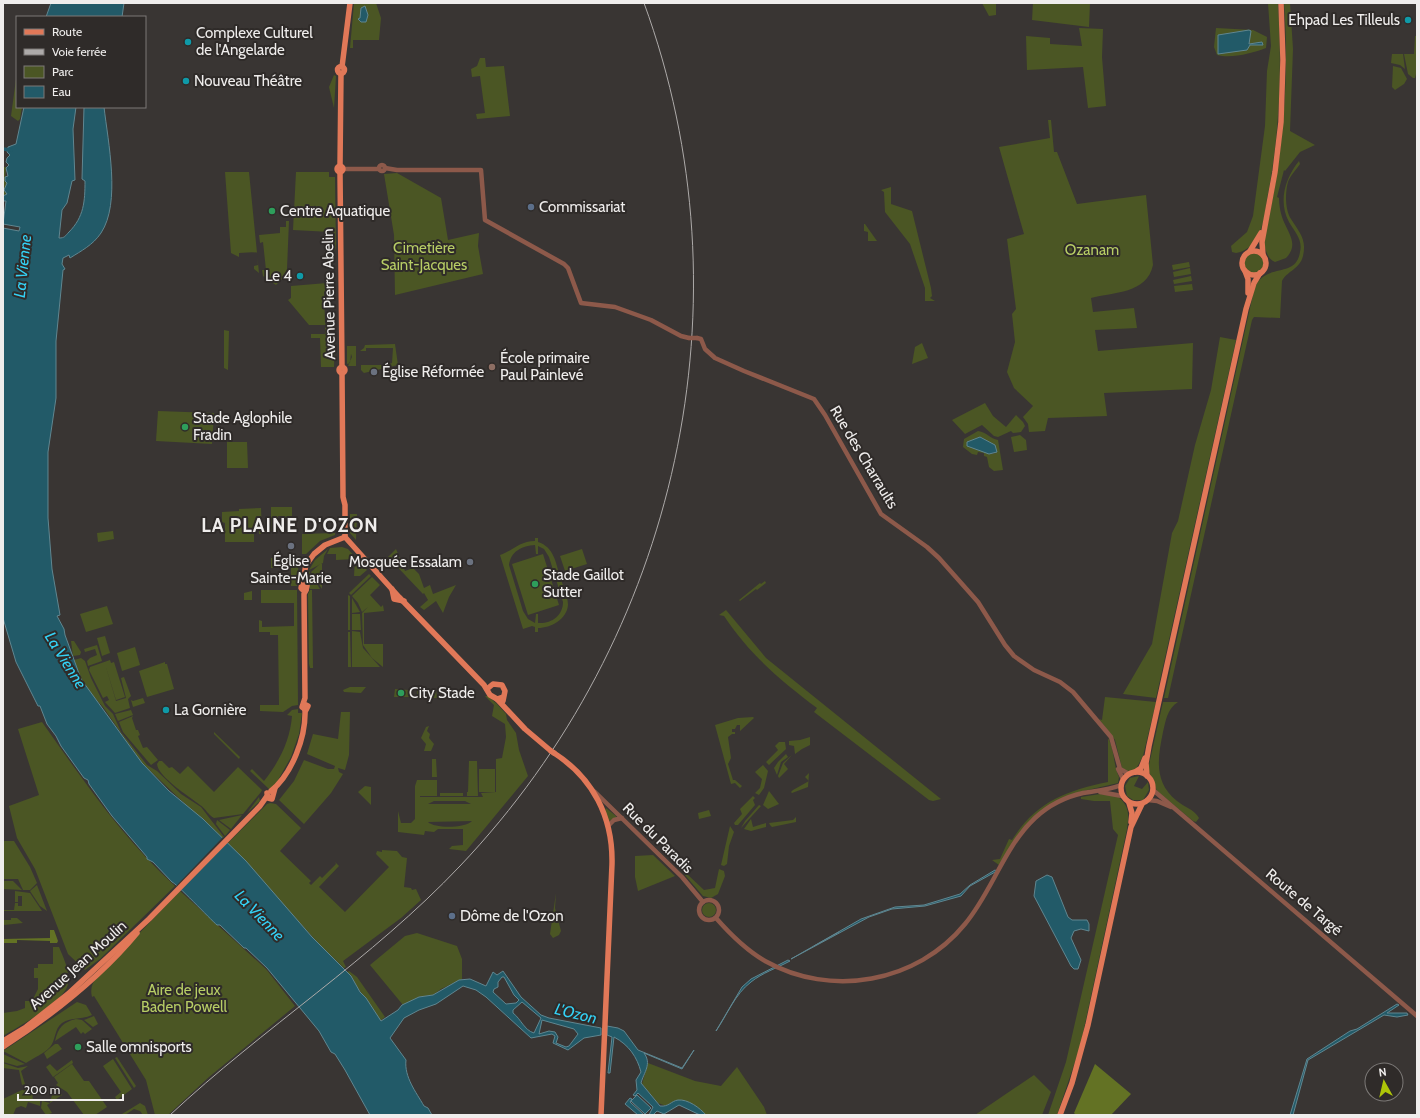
<svg xmlns="http://www.w3.org/2000/svg" width="1420" height="1118" font-family="Cabin,sans-serif">
<style>
.green{fill:#4b5624;fill-rule:evenodd}
.forest{fill:#637224}
.water{fill:#225a68;stroke:#608690;fill-rule:evenodd}
.pier{fill:#393533}
.lines{fill:none;stroke-linecap:round;stroke-linejoin:round}
.stream{stroke:#608690;stroke-width:1}
.canal{stroke:#225a68;stroke-width:3.5}
.minor{stroke:#8d594a;stroke-width:4.5}
.major{stroke:#e17858;stroke-width:5.5}
.rail{stroke:#adaaa9;stroke-width:1}
.minor-bridge{stroke:#8d594a;stroke-width:4.5}
.major-bridge{stroke:#e17858;stroke-width:5.5}
.culture-dot{fill:#0f9aa8;stroke:#2f2b29;stroke-width:1.5}
.service-dot{fill:#5c6f8a;stroke:#2f2b29;stroke-width:1.5}
.leisure-dot{fill:#2e9e5b;stroke:#2f2b29;stroke-width:1.5}
.education-dot{fill:#8d6e63;stroke:#2f2b29;stroke-width:1.5}
.worship-dot{fill:#6b7280;stroke:#2f2b29;stroke-width:1.5}
.labels{text-anchor:middle;stroke-width:4;stroke-linejoin:round;paint-order:stroke}
.poi-label{font-size:15px;fill:#efedec;stroke:#2f2b29;text-anchor:start}
.park-label{font-size:15px;fill:#b7cd65;stroke:#2f2b29}
.street-label{font-size:15px;fill:#efedec;stroke:#2f2b29}
.water-label{font-size:16px;font-style:italic;fill:#34d2f6;stroke:#2f2b29}
.district-label{font-size:19px;font-weight:bold;letter-spacing:1px;fill:#efedec;stroke:#2f2b29}
</style>
<rect width="100%" height="100%" fill="#393533"/>
<g class="green">
<path d="M354,3H376L381,18L379,40H353V48H350Z"/>
<path d="M982,3H996V15L989,16Z"/>
<path d="M1033,3H1090L1089,27L1032,20Z"/>
<path d="M1268,3H1278C1282,69 1280,135 1267,199C1265,212 1264,226 1257,237C1253,245 1245,252 1236,253L1232,252L1231,246L1247,232L1253,216L1265,126L1267,71L1271,46Z"/>
<path d="M1284,3H1290L1293,49L1290,131L1315,145L1300,152L1285,171L1284,170L1277,197L1279,198C1279,204 1280,211 1282,217C1287,232 1300,244 1286,258L1275,262C1267,259 1265,249 1264,241C1282,163 1290,84 1284,3Z"/>
<path d="M1079,28L1103,29L1102,57L1106,106L1088,108L1083,67L1027,70L1026,36L1050,38V44L1082,46Z"/>
<path d="M1216,28L1253,30L1267,37L1266,48C1253,53 1231,59 1217,55L1214,47Z"/>
<path d="M1415,36H1417L1416,74L1415,78H1413L1408,74L1404,54H1414Z"/>
<path d="M1392,54H1403L1405,69L1400,65L1391,63Z"/>
<path d="M480,58H485L486,67L504,66L510,116L477,119L476,114L485,113L480,76L472,77L471,69L477,66Z"/>
<path d="M1393,66L1401,68L1407,79L1404,84L1395,90L1392,87Z"/>
<path d="M334,75L336,76L334,108L329,87Z"/>
<path d="M16,79L17,107H22L20,119L18,121L11,116Z"/>
<path d="M1048,120H1051L1054,152H1057L1077,204L1146,195L1153,265C1147,294 1113,292 1091,298L1093,312L1134,308L1137,328L1095,330L1098,351L1193,343L1192,389L1104,393L1107,416L1048,418L1045,431L1029,432L1028,424L1023,417L1033,406L1014,388L1007,372L1015,342L1012,314L1016,309L1007,239L1024,234L999,147L1050,138Z"/>
<path d="M1299,161L1300,164C1296,170 1290,176 1288,182C1285,193 1285,210 1291,219C1299,232 1307,239 1303,256C1300,269 1287,271 1282,281L1280,318L1254,317L1252,320L1168,698H1164L1254,290C1263,261 1296,280 1300,252C1303,240 1295,232 1289,222C1278,202 1285,178 1299,161Z"/>
<path d="M3,167H6L5,181L7,183L5,190L7,194L4,196Z"/>
<path d="M225,172H249L259,273L254,269V266L258,265L257,252L239,253V257L231,253Z"/>
<path d="M296,172H329V177H335L336,248L334,251L332,249L331,232L293,230Z"/>
<path d="M397,173L441,198L448,240L479,233L478,246L483,274L395,295L394,235L384,174Z"/>
<path d="M891,187V204L912,211L931,288L932,296L930,298L935,301H925V288L910,244L885,212L884,192L881,190Z"/>
<path d="M286,221H289L287,269L284,277L276,285L263,276L262,270H266L263,242L260,243L259,235L280,233V227H286Z"/>
<path d="M864,224H865L877,241H868V232L864,231Z"/>
<circle cx="1254" cy="263" r="10"/>
<path d="M1189,262L1190,267L1173,270L1172,265Z"/>
<path d="M1190,268L1191,274L1174,277L1173,272Z"/>
<path d="M1191,276L1192,281L1174,284L1173,280Z"/>
<path d="M327,283V290L324,292L325,323L327,325V338H335L334,367H321L320,338H311V334H325V325H309L288,300L291,298V286Z"/>
<path d="M1192,284L1193,290L1175,292L1174,286Z"/>
<path d="M224,330L229,331L228,370L224,368Z"/>
<path d="M1220,337L1236,340L1156,698L1123,694L1152,644L1172,533L1178,521L1195,445L1211,390Z"/>
<path d="M922,343L928,358L912,364L915,347Z"/>
<path d="M395,344L398,365L364,373L361,370V365H387L392,363L393,348H366V351H360L364,348L365,345Z"/>
<path d="M347,346H356V366H348L352,357L351,354L350,363L347,364Z"/>
<path d="M985,403L993,416L1006,427L1016,415L1023,422L1025,426L1021,432L1013,433L1011,431L998,437L994,436L982,425L965,434L952,420Z"/>
<path d="M158,411L214,413L212,444L156,441Z"/>
<path d="M978,431C987,432 990,439 998,440L1003,470L994,471L989,467L987,457L984,456V453L978,452L977,455L972,454L963,447L964,439ZM981,437L989,443L995,445L996,453L990,454L982,450Z"/>
<path d="M1020,435L1026,440L1027,450L1014,452L1011,437Z"/>
<path d="M227,442H247L248,468H227Z"/>
<path d="M271,507H292V519H284L283,516H278V531H271Z"/>
<path d="M261,508L262,534H259V531H254V542H225V523L222,522V512L239,511V509Z"/>
<path d="M350,514H357L356,540L350,533Z"/>
<path d="M113,531L114,539L98,542L97,533Z"/>
<path d="M335,533V535L320,541L306,554H302V534Z"/>
<path d="M535,538H538V542C554,547 556,563 560,577C563,586 568,596 568,605C567,619 551,628 538,628V632H535V627L532,626L523,629L500,555C513,551 519,541 535,541ZM535,545L536,554H538V546L544,549L549,557L563,602C563,616 551,624 538,623V614H536L535,623L528,619L523,611L509,565C511,551 522,546 535,545Z"/>
<path d="M342,547L348,549L367,570L360,576H354L355,559L336,560V554H327L330,548Z"/>
<path d="M328,549L324,556L323,563L309,570L315,560Z"/>
<path d="M396,549L405,571L413,568L419,574L424,588L430,585L433,594L456,585L449,597L443,613L436,601L424,610L420,607L428,600L424,593L423,594L388,557Z"/>
<path d="M582,549L587,564L565,571L560,556Z"/>
<path d="M543,554L559,605L528,615L512,564Z"/>
<path d="M299,557L297,586H291V562H280V560H278V562L273,563V568H271V558Z"/>
<path d="M320,564H322V589L311,572Z"/>
<path d="M309,571L320,589H310L308,580Z"/>
<path d="M252,574H262V582L252,585Z"/>
<path d="M369,574L371,576L351,595L349,593Z"/>
<path d="M372,577L380,585L370,595L381,607L383,605L384,611L364,613V644H383V667L372,658L363,645L362,613L368,607L362,612L358,603L352,596Z"/>
<path d="M765,581L766,583L757,590L756,589L740,601L739,600L760,583L761,584Z"/>
<path d="M261,590H297L298,705L292,706L283,712L260,711V705H279L278,635H270V632H259V620L262,621V627L294,626V603H261Z"/>
<path d="M310,590H312L313,668H310L309,664L308,594Z"/>
<path d="M252,591V600H244V593Z"/>
<path d="M348,595L350,596V630H348Z"/>
<path d="M352,598L360,612L352,613Z"/>
<path d="M107,606L113,624L86,632L80,614Z"/>
<path d="M726,610L766,658L941,799L933,801L929,800L814,712L817,708C780,680 750,655 724,616L719,615Z"/>
<path d="M352,614H360L361,630H352Z"/>
<path d="M352,631L360,632L363,648L380,667H352Z"/>
<path d="M348,632H350L351,667H348Z"/>
<path d="M105,636L110,653L102,656L97,638Z"/>
<path d="M71,641H74L81,652L80,655L73,656Z"/>
<path d="M97,645L102,661L88,666L87,661L90,658L97,655L95,649L85,652L84,649Z"/>
<path d="M135,647L140,665L122,671L117,653Z"/>
<path d="M81,658L85,661L91,678L105,706L113,714L121,732L147,765L157,771L181,794L201,807L224,837L222,839L142,763L103,707L92,695L81,679L74,660Z"/>
<path d="M110,660L111,663L114,662L125,697L116,700L105,664L116,701L126,698L121,678L124,677L131,696L128,699L130,708L115,713L105,702L109,700L107,696L103,698L89,670L90,667Z"/>
<path d="M165,662V664H167L174,689L147,697L139,671Z"/>
<path d="M350,687H366L361,693L344,692L343,690Z"/>
<path d="M395,689L409,690V697H394Z"/>
<path d="M417,690H436L437,698H417Z"/>
<path d="M485,696H488L497,704L506,714L507,720L516,733L519,750L528,776L466,851L449,849L452,846L463,845V829H438L434,832L425,831L424,835L398,832V811L401,823H411L415,819V786L417,780H437V796H420V797H483L481,793L496,792V759L502,758L506,737L505,724L492,716L494,705ZM434,801H465L471,804H428ZM472,821C466,828 435,829 428,822Z"/>
<path d="M1105,697L1156,702L1143,756L1136,769L1128,771L1122,768L1115,740L1099,719L1102,720Z"/>
<path d="M143,698L145,703L133,707L131,700L133,701Z"/>
<path d="M1163,702H1178C1167,709 1166,720 1163,732C1158,757 1153,782 1177,801C1184,807 1194,809 1199,818L1196,822L1193,821L1157,791L1148,769Z"/>
<path d="M298,709V713H302L299,734L291,757L273,789H269L250,771L252,769L264,781C279,762 290,741 292,716L287,715L292,710Z"/>
<path d="M131,710L133,715L118,721L115,714Z"/>
<path d="M341,712H350L349,755L345,770L338,768L339,772L343,774L331,793L304,824L279,800L294,781L304,760L328,769H334L335,766L307,754L313,734L338,739Z"/>
<path d="M133,716L132,718L136,730H138L140,735L138,736L143,748L147,747L158,760L151,765L123,732L119,722Z"/>
<path d="M753,717L754,718L740,731V725H737L735,729H732V732H735V734H732L728,737L731,758L728,764L733,780H735L742,786L740,788L735,783L731,784L715,725L738,718Z"/>
<path d="M42,722C83,780 123,839 175,886L100,959L85,970L68,954L35,869L17,838L9,806L39,795L18,729Z"/>
<path d="M429,726L427,731L430,734L429,738L434,744L431,751H424L426,744L421,738L426,727Z"/>
<path d="M214,732L240,757L239,759L214,734Z"/>
<path d="M810,737V745L802,749L795,754L794,746L789,745V741L800,740Z"/>
<path d="M1108,738C1115,750 1113,765 1119,777L1118,783L1079,792L1037,814L999,865L992,860L1000,859L1009,839L1012,840C1036,802 1065,791 1108,782Z"/>
<path d="M779,742H785L786,749L769,765L766,762L778,750L775,746Z"/>
<path d="M786,754L788,757L781,762L777,775L774,768L778,762Z"/>
<path d="M792,755L784,764L788,769L779,778L778,776L783,763Z"/>
<path d="M432,759H436L437,777H432Z"/>
<path d="M159,761H162L169,768L172,767L180,774L188,766L214,792L238,767L262,790L261,792L243,814L214,818C208,815 206,809 200,805C190,797 158,777 157,764Z"/>
<path d="M469,761H477L478,796H467V792H468Z"/>
<path d="M763,765L768,771L764,788L759,795L755,793L760,788L762,779L755,772Z"/>
<rect x="479" y="769" width="16" height="23"/>
<path d="M809,773L808,787L792,793L791,792L793,790L809,781L805,777Z"/>
<path d="M1139,776L1134,786L1142,789L1148,782L1149,790L1143,800H1133L1127,796L1125,786L1130,778Z"/>
<path d="M365,786L371,787V805L358,792Z"/>
<path d="M769,791L779,804L768,809L763,805Z"/>
<rect x="440" y="793" width="23" height="3"/>
<path d="M1100,794L1117,796C1130,806 1129,815 1127,829L1080,1047L1057,1115H1048L1066,1062L1118,835L1113,829L1110,801H1094L1081,799V797Z"/>
<path d="M753,796L755,798L753,800L755,805L738,825H735L734,823L742,814L740,809Z"/>
<path d="M259,797L260,801L247,813Z"/>
<path d="M270,803L276,804L301,828L280,851L311,881L309,883L311,885L320,876L322,878L336,864L335,862L339,866L319,887L345,912L389,867L376,854L377,851L382,852V850L397,851L402,857L407,858L404,887L411,888L412,890L416,889L421,900L401,918L343,961L346,967L344,968L321,946L227,844L267,804Z"/>
<path d="M759,805L761,806L741,828L745,821Z"/>
<path d="M606,808L616,816V818L609,821L605,810Z"/>
<path d="M709,810L711,816L699,819L698,813Z"/>
<path d="M242,815L231,829L219,820Z"/>
<path d="M796,817V822L772,827L770,825L769,823L793,820Z"/>
<path d="M751,819L753,827L766,823V827L751,831L744,829Z"/>
<path d="M217,820L230,830L225,836L216,824Z"/>
<path d="M730,826L734,832L729,846L727,864L724,866L721,865Z"/>
<path d="M4,841H14L30,867L37,883L30,890H23L18,879H3Z"/>
<path d="M653,855L675,876L638,891L635,877V856Z"/>
<path d="M672,860L704,890L715,888L719,869L724,871L725,876L718,894L711,898L703,896Z"/>
<path d="M3,881H13L22,890L3,889Z"/>
<path d="M37,885L47,911L40,906L30,891Z"/>
<path d="M15,891L30,893L42,911H3V910H14L15,903H18V906H22V896H18V902H15Z"/>
<path d="M180,891L266,969L295,1006L209,1077L168,1115H155L146,1080L94,996L92,997C90,989 92,983 97,977Z"/>
<path d="M556,893L555,908L561,931L559,935L553,938L550,934Z"/>
<circle cx="709" cy="910" r="7"/>
<path d="M4,917V920H11V918H17L23,923L4,925Z"/>
<path d="M417,933L457,946L462,959V979L441,989L433,995L419,997L403,1005L370,965L405,936Z"/>
<path d="M53,947H59C64,959 70,971 68,984C65,1001 18,1027 3,1036V1013L17,1011L25,1008V1001H32L38,989V978H34V968H38V964H53Z"/>
<path d="M349,971L357,977L385,1017L380,1021C370,1004 358,989 347,972Z"/>
<path d="M77,1002L86,1005L92,1015C82,1020 71,1017 62,1023C54,1029 56,1040 50,1047C44,1054 33,1058 26,1063L3,1051Z"/>
<path d="M94,1016L98,1024L93,1027L84,1020Z"/>
<path d="M76,1019L82,1020L92,1029L85,1034L83,1032L81,1034L76,1027L55,1041C58,1028 63,1022 76,1019Z"/>
<path d="M55,1044H58L62,1049L47,1059L44,1053Z"/>
<path d="M3,1054L25,1064L17,1066L3,1062Z"/>
<path d="M117,1057L136,1086L134,1088L115,1058Z"/>
<path d="M113,1059L132,1089L117,1100L115,1097L121,1092L103,1066Z"/>
<path d="M72,1060L73,1063L53,1077L46,1067L50,1064L57,1071Z"/>
<path d="M3,1063L18,1068L28,1066L21,1071L25,1084L22,1085L19,1070L3,1068Z"/>
<path d="M648,1063L695,1081L721,1086L737,1067L764,1107L767,1115H705L676,1100L666,1106L658,1103L642,1084Z"/>
<path d="M72,1064L84,1081H89L107,1107L95,1115H84L67,1092L56,1085L58,1083L54,1077Z"/>
<path d="M1034,1075L1051,1092L1042,1115H975Z"/>
<path d="M35,1088L32,1090L33,1101H40V1106L28,1102L26,1108L21,1106L16,1108L13,1115H3V1099L22,1090Z"/>
<path d="M51,1089L59,1092L64,1097L62,1095L47,1105L52,1113L46,1115L41,1108L42,1101L50,1103L53,1091Z"/>
<path d="M140,1103L145,1106L148,1115H143L140,1111L134,1109L125,1115L122,1114Z"/>
</g>
<g class="forest">
<path d="M50,930H54L58,941L57,943H50V941L17,940V943H3V939L50,938Z"/>
<path d="M1095,1064L1131,1094L1111,1115H1076L1074,1113Z"/>
</g>
<g class="water">
<path d="M51,3H124L122,17H46Z"/>
<path d="M365,6L368,15L366,22H361L358,19L360,18L361,8Z"/>
<path d="M1249,30L1251,31L1249,44L1262,42L1263,45H1250L1247,50L1218,54V35Z"/>
<path d="M24,107H76L73,129L75,180L72,181L67,203L62,210L59,238C65,238 65,236 69,232C84,217 85,201 85,181L82,179L84,107H104C108,142 121,203 101,233C93,245 81,251 70,258L69,255L63,258L62,264L65,269L63,270L56,341V398L48,452V518L52,569L60,615L57,616L64,629L65,635L81,679L142,763L169,791L203,819L246,861L312,937L351,976L360,992L366,998L381,1021L398,1010L402,1005L419,997L433,995L459,980L470,979L486,986L493,972L497,975L503,971L521,997L541,1015L549,1018L601,1028V1035L584,1038L568,1050L553,1043L555,1036L552,1034L531,1038L486,997L476,990L463,986L436,1004L419,1010L404,1018L390,1038L406,1060C404,1077 416,1092 424,1106L428,1108L432,1115H370L345,1070L335,1054L331,1052L319,1031L267,968L246,948H244L220,925H217C210,919 176,883 172,882L153,862L147,859V857L112,816L89,784L88,780L84,778L61,746L56,736L47,724L40,706H38L16,662L3,618V228L19,231L20,227L3,224L6,201H3V196L7,194L4,190L7,183L5,181V177L8,176L6,168L9,165L6,162L7,158L10,155L7,152L8,147L16,144ZM502,977H504L514,995L519,1000L516,1003L506,1004L493,992L494,989L498,987V982ZM522,1002L541,1018L534,1033C524,1030 521,1019 513,1013V1010ZM542,1020L574,1029L578,1034L569,1046L566,1047L556,1043L558,1037L555,1032L549,1031L539,1034Z"/>
<path d="M980,437L995,445L997,452L989,454L967,446V442Z"/>
<path d="M995,870L997,871L970,886L961,896L925,906L892,909L869,917L791,959L861,919L895,907L924,905L960,894L970,885Z"/>
<path d="M1047,875L1052,877L1068,917L1072,920H1087L1089,924V931L1081,929L1074,931L1071,938L1081,960L1078,969H1074L1071,966L1034,896L1036,881Z"/>
<path d="M788,960L790,961C777,968 762,973 751,982C735,994 727,1015 716,1031L742,987L751,979Z"/>
<path d="M1397,1004L1399,1005L1387,1013H1407L1408,1015L1397,1017L1384,1015L1308,1060L1293,1115H1290L1307,1059L1350,1031L1357,1029Z"/>
<path d="M607,1026L618,1028L624,1031L638,1050L682,1068L694,1050L682,1069L644,1053C652,1064 644,1072 641,1083L660,1106C669,1107 671,1101 678,1100C688,1099 700,1108 706,1115H700L679,1105L664,1114L657,1111L653,1115H649L653,1107L638,1093L635,1096L633,1095L637,1090L636,1080L641,1072C637,1057 629,1045 614,1037L610,1073H608L612,1037L607,1035Z"/>
<path d="M637,1095L651,1108L645,1114L631,1101Z"/>
<path d="M630,1098L632,1099L630,1102L644,1115H638L625,1104Z"/>
</g>
<path class="pier" d="M223,837L228,842L180,891L176,886Z"/>
<g class="lines">
<path class="stream" d="M814,946L839,932"/>
<path class="canal" d="M3,149L11,150"/>
<g class="minor">
<circle cx="382" cy="168" r="3"/>
<path d="M385,168L397,170H481L485,220L564,264L568,268L581,303L615,307L651,320L681,336L689,338"/>
<path d="M343,169H379"/>
<path d="M697,338L701,339L705,349L715,358L744,371L814,399L825,415L881,514L927,547L939,558L978,602L1005,645L1014,656L1034,670L1060,682L1073,692L1111,737L1120,769L1129,774"/>
<path d="M1118,769L1123,779"/>
<path d="M1153,790L1417,1016"/>
<path d="M595,792L682,877L703,902"/>
<path d="M1100,792L1122,796"/>
<path d="M1148,800L1157,801L1171,807"/>
<path d="M608,826L614,820L622,818"/>
<circle cx="709" cy="910" r="10"/>
<path d="M716,918C730,934 746,950 765,961C831,998 917,983 965,924C992,892 1004,847 1035,818C1048,806 1065,797 1083,793C1095,791 1109,790 1121,785"/>
</g>
<g class="major">
<circle cx="341" cy="70" r="3.5"/>
<path d="M342,67L350,3"/>
<circle cx="340" cy="169" r="3"/>
<path d="M340,166L341,73"/>
<path d="M340,172L342,367"/>
<circle cx="1254" cy="263" r="12"/>
<path d="M1250,251L1261,233"/>
<path d="M1263,255L1262,242L1275,172L1281,122L1283,60L1281,3"/>
<path d="M1245,271L1248,279V293"/>
<circle cx="342" cy="370" r="3"/>
<path d="M342,373L343,497L345,505V537"/>
<path d="M345,537L399,597L484,685L490,695L497,699L503,697"/>
<path d="M302,585L307,586L306,590H303L301,588L306,565L314,554L325,545L345,537"/>
<path d="M392,589L394,599L404,601"/>
<path d="M487,689L493,684L502,685L505,691L503,701"/>
<path d="M497,699L525,729L551,751"/>
<path d="M304,704L308,706L306,710L302,707L305,698L304,594L306,590"/>
<path d="M554,753C593,778 613,817 612,864L601,1115"/>
<circle cx="1137" cy="788" r="16"/>
<path d="M1135,772L1141,768L1145,758"/>
<path d="M1147,776L1146,763L1149,746L1246,309L1254,283L1260,273"/>
<path d="M271,791C292,774 306,737 305,710"/>
<path d="M267,793L268,798L272,799L275,788"/>
<path d="M1129,803L1132,813L1131,822"/>
<path d="M3,1041L26,1027L68,994L149,919L260,806L267,796"/>
<path d="M3,1047C52,1015 99,979 137,933"/>
<path d="M1060,1115L1072,1083L1088,1025L1131,827L1142,804"/>
</g>
<path class="rail" d="M170,1115C263,1028 372,959 460,866C678,637 753,301 644,3"/>
<path class="minor-bridge" d="M689,338H697"/>
<path class="major-bridge" d="M551,751L554,753"/>
</g>
<g class="culture-dot">
<circle cx="1408" cy="20" r="4"/>
<circle cx="188" cy="42" r="4"/>
<circle cx="186" cy="81" r="4"/>
<circle cx="300" cy="276" r="4"/>
<circle cx="166" cy="710" r="4"/>
</g>
<g class="service-dot">
<circle cx="531" cy="207" r="4"/>
<circle cx="452" cy="916" r="4"/>
</g>
<g class="leisure-dot">
<circle cx="272" cy="211" r="4"/>
<circle cx="185" cy="427" r="4"/>
<circle cx="535" cy="584" r="4"/>
<circle cx="401" cy="693" r="4"/>
<circle cx="78" cy="1047" r="4"/>
</g>
<circle class="education-dot" cx="492" cy="367" r="4"/>
<g class="worship-dot">
<circle cx="374" cy="372" r="4"/>
<circle cx="291" cy="546" r="4"/>
<circle cx="470" cy="562" r="4"/>
</g>
<g class="labels">
<g class="poi-label">
<text x="1400" y="25" text-anchor="end">Ehpad Les Tilleuls</text>
<text x="196" y="38">Complexe Culturel<tspan x="196" dy="17">de l'Angelarde</tspan></text>
<text x="194" y="86">Nouveau Théâtre</text>
<text x="539" y="212">Commissariat</text>
<text x="280" y="216">Centre Aquatique</text>
<text x="292" y="281" text-anchor="end">Le 4</text>
<text x="500" y="363">École primaire<tspan x="500" dy="17">Paul Painlevé</tspan></text>
<text x="382" y="377">Église Réformée</text>
<text x="193" y="423">Stade Aglophile<tspan x="193" dy="17">Fradin</tspan></text>
<text x="291" y="566" text-anchor="middle">Église<tspan x="291" dy="17">Sainte-Marie</tspan></text>
<text x="462" y="567" text-anchor="end">Mosquée Essalam</text>
<text x="543" y="580">Stade Gaillot<tspan x="543" dy="17">Sutter</tspan></text>
<text x="409" y="698">City Stade</text>
<text x="174" y="715">La Gornière</text>
<text x="460" y="921">Dôme de l'Ozon</text>
<text x="86" y="1052">Salle omnisports</text>
</g>
<g class="park-label">
<text x="424" y="253">Cimetière<tspan x="424" dy="17">Saint-Jacques</tspan></text>
<text x="1092" y="255">Ozanam</text>
<text x="184" y="995">Aire de jeux<tspan x="184" dy="17">Baden Powell</tspan></text>
</g>
<g class="street-label">
<text transform="translate(329 294) rotate(-91)" y="5">Avenue Pierre Abelin</text>
<text transform="translate(864 457) rotate(59)" y="5">Rue des Charraults</text>
<text transform="translate(658 838) rotate(45)" y="5">Rue du Paradis</text>
<text transform="translate(1304 902) rotate(40)" y="5">Route de Targé</text>
<text transform="translate(78 965) rotate(-42)" y="5">Avenue Jean Moulin</text>
</g>
<g class="water-label">
<text transform="translate(22 266) rotate(-84)" y="6">La Vienne</text>
<text transform="translate(66 660) rotate(58)" y="6">La Vienne</text>
<text transform="translate(260 915) rotate(46)" y="6">La Vienne</text>
<text transform="translate(576 1013) rotate(14)" y="6">L'Ozon</text>
</g>
<g class="district-label">
<text x="290" y="532">LA PLAINE D'OZON</text>
</g>
</g>
<rect width="1420" height="1118" fill="none" stroke="#efedec" stroke-width="8"/>
<rect x="16" y="16" width="130" height="92" fill="#2f2b29" stroke="#7c7977"/>
<rect x="24" y="29" width="20" height="6" fill="#e17858" stroke="#7c7977"/>
<text x="52" y="36" font-size="12" fill="#efedec">Route</text>
<rect x="24" y="49" width="20" height="6" fill="#adaaa9" stroke="#7c7977"/>
<text x="52" y="56" font-size="12" fill="#efedec">Voie ferrée</text>
<rect x="24" y="66" width="20" height="12" fill="#4b5624" stroke="#7c7977"/>
<text x="52" y="76" font-size="12" fill="#efedec">Parc</text>
<rect x="24" y="86" width="20" height="12" fill="#225a68" stroke="#7c7977"/>
<text x="52" y="96" font-size="12" fill="#efedec">Eau</text>
<g transform="translate(1384 1082) rotate(352)"><circle r="19" fill="#2f2b29" stroke="#7c7977"/>
<path d="M0-3L7 15L0 10L-7 15Z" fill="#aec508"/>
<text y="-6" font-size="11" font-weight="bold" text-anchor="middle" fill="#efedec">N</text>
</g>
<path d="M18 1094v6h105v-6" fill="none" stroke="#efedec" stroke-width="2"/>
<text x="24" y="1094" font-size="12" fill="#efedec" stroke="#2f2b29" stroke-width="3" paint-order="stroke">200 m</text>
</svg>
